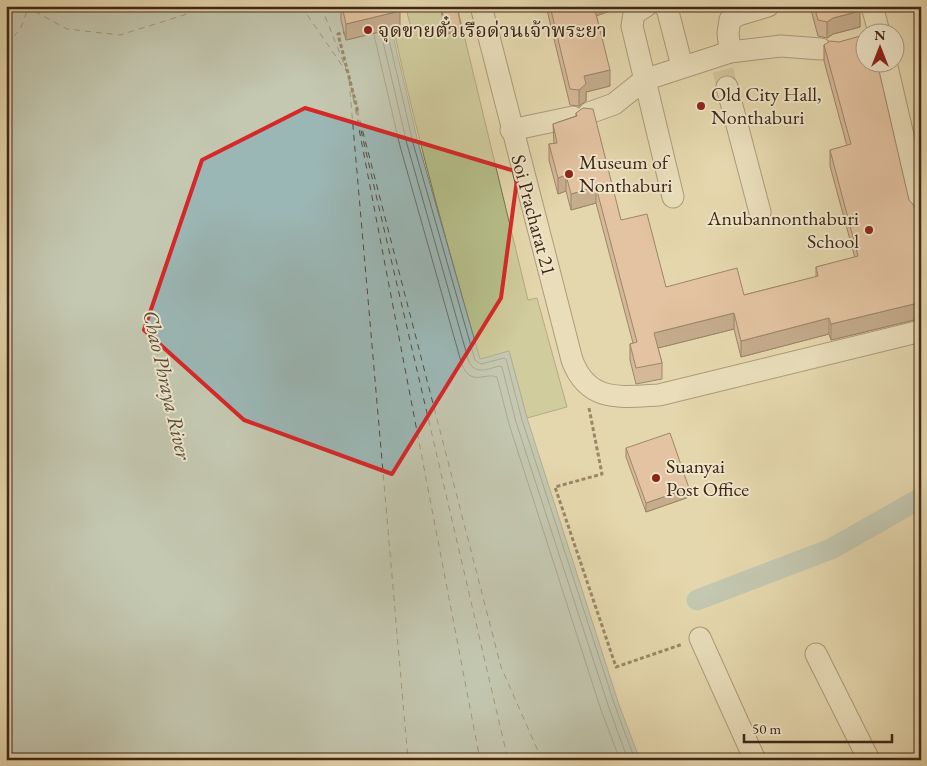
<svg xmlns="http://www.w3.org/2000/svg" width="927" height="766" font-family="'EB Garamond','Noto Serif Thai',serif">
<style>
.green{fill:#b5be89;stroke:#7a7250}
.water{fill:#9bb7b5;stroke:#767d75}
.lines{fill:none;stroke-linecap:round;stroke-linejoin:round}
.shore{stroke:#6d6e66;stroke-width:1}
.canal{stroke:#9bb7b5;stroke-width:21}
.ferry{stroke:#564a3e;stroke-width:1;stroke-dasharray:6 5;stroke-linecap:butt}
.minor-tunnel{stroke:#c4b48f;stroke-width:21;stroke-dasharray:21 11;stroke-linecap:butt}
.minor-casing{stroke:#68523c;stroke-width:23}
.path{stroke:#3f2616;stroke-width:3;stroke-dasharray:4 2.5;stroke-linecap:butt}
.minor{stroke:#eee5ca;stroke-width:21}
.wall{fill:#c2937e;stroke:#3f2616}
.shaded-wall{fill:#9e7866;stroke:#3f2616}
.building{fill:#e1ab92;stroke:#3f2616}
.marked{fill:none;stroke:#d62828;stroke-width:4;stroke-linejoin:round}
.poi-dot{fill:#8f2418;stroke:#eee5ca;stroke-width:2}
.labels{text-anchor:middle;stroke-width:4;stroke-linejoin:round;paint-order:stroke}
.poi-label{font-size:20px;fill:#3f2616;stroke:#eee5ca;text-anchor:start}
.street-label{font-size:20px;fill:#3f2616;stroke:#eee5ca}
.water-label{font-size:21px;font-style:italic;fill:#564a3e;stroke:#eee5ca}
</style>
<rect width="100%" height="100%" fill="#e5d7ad"/>
<filter id="stains"><feTurbulence type="fractalNoise" baseFrequency=".004" numOctaves="4"/><feColorMatrix values="0 0 0 0 .2 0 0 0 0 .09 0 0 0 0 .02 0 0 0 .5 -.17"/></filter>
<radialGradient id="worn" r=".72"><stop offset=".6" stop-color="#630" stop-opacity="0"/><stop offset="1" stop-color="#630" stop-opacity=".3"/></radialGradient>
<path class="green" d="M405,6H457L528,300L537,298L567,407L527,418L509,351L480,360C449,251 418,142 394,31L411,27Z"/>
<path class="water" d="M6,6H386L418,142L480,359L509,351L527,418L619,705L640,760H6Z"/>
<g class="lines">
<g class="shore">
<path d="M387,31L413,143L475,360L481,364L504,358L506,359L522,420L615,706L635,760"/>
<path d="M381,33L407,144L469,362C476,375 488,369 499,366L502,367L516,422L609,708L628,760"/>
<path d="M374,35L400,146L462,365C472,387 484,372 497,377L509,424L601,710L620,760"/>
</g>
<path class="canal" d="M697,600L831,549L921,498"/>
<g class="ferry">
<path d="M25,6L67,29L120,35L184,15L198,6"/>
<path d="M301,6L346,71"/>
<path d="M321,6L348,74L501,667L542,760"/>
<path d="M6,44L20,30L29,6"/>
<path d="M349,80L408,760"/>
<path d="M351,87L480,760"/>
<path d="M356,109L508,760"/>
</g>
<path class="minor-tunnel" d="M723,70L727,87"/>
<g class="minor-casing">
<g id="minor">
<path d="M481,6L572,360C588,403 620,397 659,395L921,331"/>
<path d="M646,6L634,14L632,26L673,197"/>
<path d="M664,6L667,8L682,66"/>
<path d="M872,6L879,32"/>
<path d="M730,52L728,33L730,20L738,15L768,6"/>
<path d="M886,62L921,213"/>
<path d="M727,87L760,212"/>
<path d="M589,113L614,104L644,80L730,52L781,46L821,49"/>
<path d="M511,130L573,117"/>
<path d="M700,638L755,760"/>
<path d="M816,654L869,760"/>
</g>
</g>
<g class="path">
<path d="M347,32L338,34L358,112"/>
<path d="M589,408L602,474L555,487L616,667L683,644"/>
</g>
<use href="#minor" class="minor"/>
</g>
<g class="wall">
<path d="M341,6H342L400,27L346,40L341,20Z"/>
<path d="M441,6L461,31L446,34L441,10Z"/>
<path d="M546,6H625L596,15L610,86L586,92V101L579,106L570,105Z"/>
<path d="M810,6H859L860,27L833,34L827,38L818,36Z"/>
<path d="M824,45L909,200L921,224V319H918L831,340L829,334L741,357L734,329L658,348L662,363V379L636,384L630,360V344L633,343L596,203L571,210L566,191L558,194L549,160V144H554L553,124L576,116V113L621,220L666,287L744,295L816,277V267L855,258L830,166V150L847,146L824,61Z"/>
<path d="M626,448L689,497L646,512L626,457Z"/>
</g>
<g class="shaded-wall">
<path d="M593,6H625L593,17Z"/>
<path d="M400,11V27L346,40V24Z"/>
<path d="M860,11V27L833,34L827,38V22L833,18Z"/>
<path d="M461,27V31L446,34V30Z"/>
<path d="M610,70V86L586,92V101L579,106V90L584,76Z"/>
<path d="M566,175V191L558,194V178Z"/>
<path d="M596,187V203L571,210V194Z"/>
<path d="M918,303V319L831,340V324Z"/>
<path d="M734,313V329L654,349V333Z"/>
<path d="M829,318V334L741,357V341Z"/>
<path d="M689,488V497L646,512V503Z"/>
</g>
<g class="building">
<path d="M342,6H399L400,11L346,24Z"/>
<path d="M441,6H457L461,27L446,30Z"/>
<path d="M550,6H594L610,70L584,76L586,84L579,90L570,89Z"/>
<path d="M814,6H859L860,11L833,18L827,22L818,20Z"/>
<path d="M864,35V62H877L909,200L917,209L921,224V303H918L831,324L829,318L741,341L734,313L654,333L662,363L636,368L630,344L637,342L596,187L571,194L566,175L558,178L549,144L557,143L553,124L577,116L576,113L583,108L593,109L621,220L647,214L666,287L737,268L744,295L818,276L816,267L858,256L830,150L851,144L824,45L830,41L839,42Z"/>
<path d="M670,433L689,488L646,503L626,448Z"/>
</g>
<path d="M0 0H927V766H0ZM305,108L518,172L501,298L392,474L244,420L144,330L202,160Z" fill="#e5d7ad" fill-opacity=".55" fill-rule="evenodd"/>
<path class="marked" d="M305,108L518,172L501,298L392,474L244,420L144,330L202,160Z"/>
<g class="poi-dot">
<circle cx="368" cy="30" r="5"/>
<circle cx="701" cy="106" r="5"/>
<circle cx="569" cy="174" r="5"/>
<circle cx="869" cy="230" r="5"/>
<circle cx="656" cy="478" r="5"/>
</g>
<g class="labels">
<g class="poi-label">
<text x="378" y="37">จุดขายตั๋วเรือด่วนเจ้าพระยา</text>
<text x="711" y="101">Old City Hall,<tspan x="711" dy="23">Nonthaburi</tspan></text>
<text x="579" y="169">Museum of<tspan x="579" dy="23">Nonthaburi</tspan></text>
<text x="859" y="225" text-anchor="end">Anubannonthaburi<tspan x="859" dy="23">School</tspan></text>
<text x="666" y="473">Suanyai<tspan x="666" dy="23">Post Office</tspan></text>
</g>
<g class="street-label">
<text transform="translate(534 215) rotate(75)" y="7">Soi Pracharat 21</text>
</g>
<g class="water-label">
<text transform="translate(167 385) rotate(77)" y="7">Chao Phraya River</text>
</g>
</g>
<rect width="927" height="766" fill="none" stroke="#e5d7ad" stroke-width="25"/>
<rect x="8" y="8" width="912" height="751" fill="none" stroke="#3f2616" stroke-width="2.5"/>
<rect x="12" y="12" width="902" height="741" fill="none" stroke="#3f2616"/>
<g transform="translate(880 48)"><circle r="24" fill="#eee5ca" stroke="#a89982"/>
<path d="M0-4L9 19L0 12L-9 19Z" fill="#8f2418"/>
<text y="-8" font-size="14" font-weight="bold" text-anchor="middle" fill="#3f2616">N</text>
</g>
<path d="M744 734v8h148v-8" fill="none" stroke="#3f2616" stroke-width="2.5"/>
<text x="752" y="734" font-size="15" fill="#3f2616" stroke="#eee5ca" stroke-width="4" paint-order="stroke">50 m</text>
<rect width="100%" height="100%" filter="url(#stains)"/>
<rect width="100%" height="100%" fill="url(#worn)"/>
</svg>
